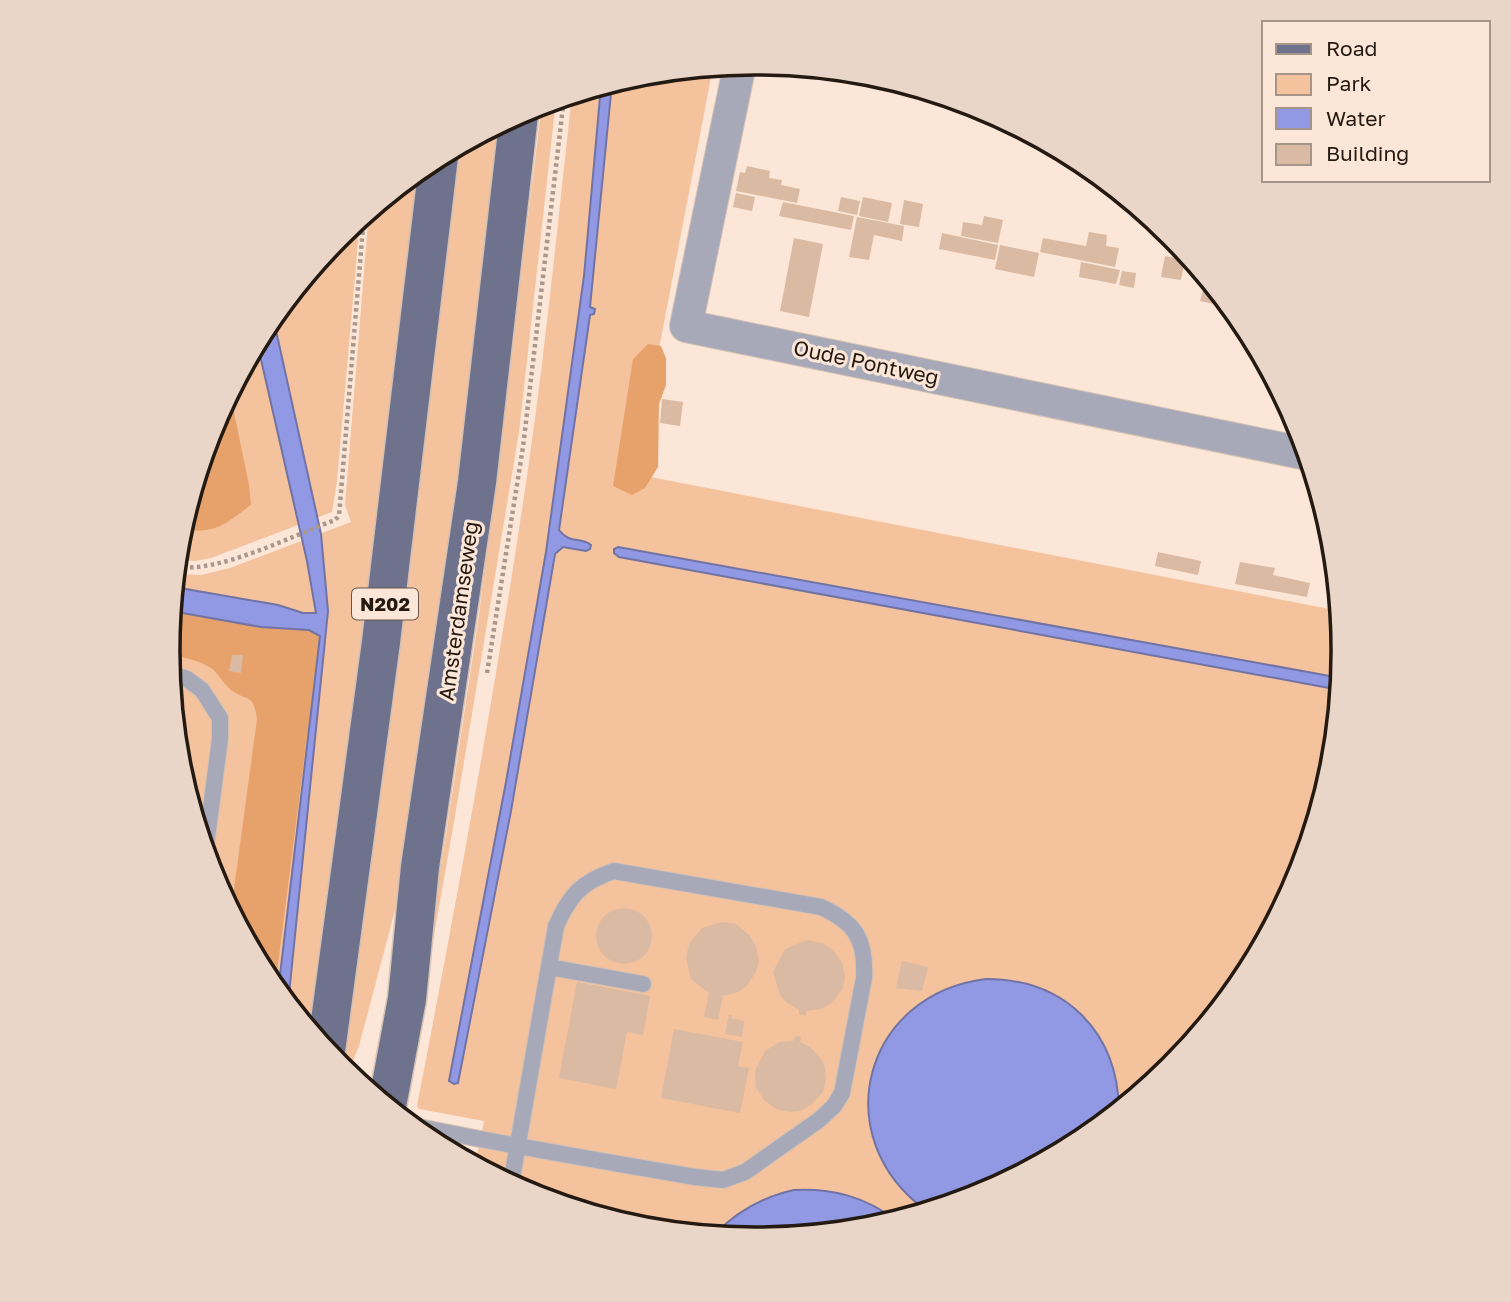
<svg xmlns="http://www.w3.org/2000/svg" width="1511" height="1302" font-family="'Golos Text',sans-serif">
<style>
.green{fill:#f4c29d}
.forest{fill:#e7a26c}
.water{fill:#9299e4;stroke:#7173a5;stroke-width:2}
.building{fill:#dabaa2}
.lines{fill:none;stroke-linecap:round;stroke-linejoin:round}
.service-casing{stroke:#d4c1b4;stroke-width:18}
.minor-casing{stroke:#d4c1b4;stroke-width:34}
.primary-casing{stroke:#d4c1b4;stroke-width:41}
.path{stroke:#aa988c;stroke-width:4.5;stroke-dasharray:3.5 3.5;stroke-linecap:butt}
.service{stroke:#a7a9b8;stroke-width:16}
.minor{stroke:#a7a9b8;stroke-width:32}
.primary{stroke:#6e728d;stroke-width:38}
.labels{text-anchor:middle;stroke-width:6;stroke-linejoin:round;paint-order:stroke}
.shield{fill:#fbe6d8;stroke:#65574d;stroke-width:2}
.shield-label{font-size:19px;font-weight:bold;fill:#251a11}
.street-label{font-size:21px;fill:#251a11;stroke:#fbe6d8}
.rim{fill:none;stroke:#251a11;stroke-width:3.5}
</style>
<rect width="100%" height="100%" fill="#fbe6d8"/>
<g class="green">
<path d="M713,67L635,474L1340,611L1343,651L1332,766L1299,876L1244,978L1171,1067L1082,1140L980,1194L870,1228L755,1239L640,1228L530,1194L452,1152L477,1156L484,1121L419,1109L417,1106C458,894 497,682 528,469C546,345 558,220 572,95L641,74Z"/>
<path d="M556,100L519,432L454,822L422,1003L407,1072L446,835L479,615L542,104Z"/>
<path d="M500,124L456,505L399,895L359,1046L348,1073L335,1061L451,150Z"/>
<path d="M424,166L316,1038L266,977L212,876L179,765L168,651L175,574L201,575L230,568L351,522L345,505L369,211Z"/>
<path d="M360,219L337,481L332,512L211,558L196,561L177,560L179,536L212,426L267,324L340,235Z"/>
</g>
<g class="forest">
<path d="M648,344L661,346L666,358V385L659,404L658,467L645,488L632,495L613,486L633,359Z"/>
<path d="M230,393L249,485L251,505C225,524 215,535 181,529L212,426Z"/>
<path d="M171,611L261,627L309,630L320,635L275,988L266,977L231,911L257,719C253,691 247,703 230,689C223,683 218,673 211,668C198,660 182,657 168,654Z"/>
</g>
<g class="water">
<path d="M612,83L590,307L595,309L594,314L590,315L559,530C571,545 579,536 591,545L590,549L586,551L563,547L555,554L511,811L458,1083L454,1084L449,1081L506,782L546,552L584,276L601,86Z"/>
<path d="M273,317L321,534L328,611L288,1004L278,992L320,636L309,630L261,627L171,611L174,587L278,605L303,613H316L307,561L257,342Z"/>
<path d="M618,547L1341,678L1340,690L619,557L614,553V549Z"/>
<path d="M986,979C1065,979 1117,1031 1119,1109L1082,1140L980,1194L927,1211C825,1138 863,994 986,979Z"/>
<path d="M794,1190C833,1188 865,1197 896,1220C841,1236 770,1240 714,1235C737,1211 762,1197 794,1190Z"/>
</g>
<g class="building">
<path d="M747,166L770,171L769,178L782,180L781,185L800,189L797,203L736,191L740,172L745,173Z"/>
<path d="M736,193L755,197L752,211L733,207Z"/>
<path d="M841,197L860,201L857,215L838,211Z"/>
<path d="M863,197L892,203L888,222L859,216Z"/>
<path d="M904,200L923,204L919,227L900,224Z"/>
<path d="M783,202L854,216L851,230L779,216Z"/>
<path d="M984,216L1003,220L998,243L961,236L963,222L982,225Z"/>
<path d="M857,217L904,226L902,241L874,235L869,260L849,257Z"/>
<path d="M1089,232L1107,235L1106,246L1119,248L1115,267L1040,252L1043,238L1086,246Z"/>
<path d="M942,233L998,245L995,260L939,249Z"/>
<path d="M794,238L823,244L809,317L780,311Z"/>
<path d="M1000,245L1039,253L1034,277L995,269Z"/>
<path d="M1165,256L1185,260L1181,280L1161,277Z"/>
<path d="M1081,262L1120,270L1116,284L1079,277Z"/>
<path d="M1122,271L1136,273L1134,288L1119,285Z"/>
<path d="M1204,287L1216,289L1221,296L1219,305L1200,301Z"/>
<path d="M662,399L683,402L680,426L660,423Z"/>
<path d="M1158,552L1201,561L1198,575L1155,566Z"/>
<path d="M1240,562L1275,568L1273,575L1310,583L1307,597L1235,584Z"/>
<path d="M232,655H243L241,673L229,671Z"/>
<circle cx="624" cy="936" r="28"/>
<path d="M722,922L736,924L749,935L756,946L759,962L756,972L747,986L738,992L723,996L718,1020L704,1017L709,993L691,979L686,957L689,944L702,928Z"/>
<path d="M807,940L822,943L833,950L842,962L845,977L843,988L833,1002L821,1009L806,1011V1016L799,1014V1010L786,1002L780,995L773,972L785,949Z"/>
<path d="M902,961L928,967L922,991L896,988Z"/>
<path d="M577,982L650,996L643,1035L627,1032L616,1089L559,1078Z"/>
<path d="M729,1015H732L731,1018L744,1021L742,1037L725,1034Z"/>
<path d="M674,1029L743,1042L738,1066L749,1068L740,1113L661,1098Z"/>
<path d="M795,1036L801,1037L800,1042L810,1047L821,1058L825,1068L826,1079L823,1092L811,1105L800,1111L789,1112L776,1109L764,1100L756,1087L755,1071L765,1051L780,1042L793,1041Z"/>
<path d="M538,1194L601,1205L599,1215L538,1196Z"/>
</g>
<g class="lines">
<g class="service-casing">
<g id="service">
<path d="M170,673L187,679L202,690L220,718V739L205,853"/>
<path d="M549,967L643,984"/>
<path d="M410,1125C505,1145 600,1161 695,1177L723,1180L745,1172L819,1120L834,1106L842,1093L864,978C866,940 856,923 821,907L614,871C581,882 570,895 556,926L511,1184"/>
</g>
</g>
<g class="minor-casing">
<path id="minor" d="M740,64L686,326L1307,454"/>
</g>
<g class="primary-casing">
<g id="primary">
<path d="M326,1051L381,642L439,156"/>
<path d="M387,1106L407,999L420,867L477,482L519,114"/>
</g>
</g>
<g class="path">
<path d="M176,567C219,573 292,536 335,520L339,516L364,215"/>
<path d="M487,673L523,447L564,98"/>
</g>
<use href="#service" class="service"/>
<use href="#minor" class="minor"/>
<use href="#primary" class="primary"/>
</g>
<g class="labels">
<rect class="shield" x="352" y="588.5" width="66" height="31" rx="5"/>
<g class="shield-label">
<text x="385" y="611">N202</text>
</g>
<g class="street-label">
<text transform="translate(866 363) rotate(12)" y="7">Oude Pontweg</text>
<text transform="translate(459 611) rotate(-82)" y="7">Amsterdamseweg</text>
</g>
</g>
<path d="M0 0H1511V1302H0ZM755 75H756A575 575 0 0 1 1331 650V652A575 575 0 0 1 756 1227H755A575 575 0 0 1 180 652V650A575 575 0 0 1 755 75Z" fill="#ead6c8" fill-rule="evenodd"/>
<path class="rim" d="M755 75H756A575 575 0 0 1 1331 650V652A575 575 0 0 1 756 1227H755A575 575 0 0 1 180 652V650A575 575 0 0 1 755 75Z"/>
<rect x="1262" y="21" width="228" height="161" fill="#fbe6d8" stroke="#a59488" stroke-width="2"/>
<rect x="1276" y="44" width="35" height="10" fill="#6e728d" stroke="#a59488" stroke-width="2"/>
<text x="1326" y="56" font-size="21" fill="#251a11">Road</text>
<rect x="1276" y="74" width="35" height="21" fill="#f4c29d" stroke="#a59488" stroke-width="2"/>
<text x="1326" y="91" font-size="21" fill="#251a11">Park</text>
<rect x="1276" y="108" width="35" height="21" fill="#9299e4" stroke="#a59488" stroke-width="2"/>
<text x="1326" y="126" font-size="21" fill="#251a11">Water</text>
<rect x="1276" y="144" width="35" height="21" fill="#dabaa2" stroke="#a59488" stroke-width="2"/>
<text x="1326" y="161" font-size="21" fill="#251a11">Building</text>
</svg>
